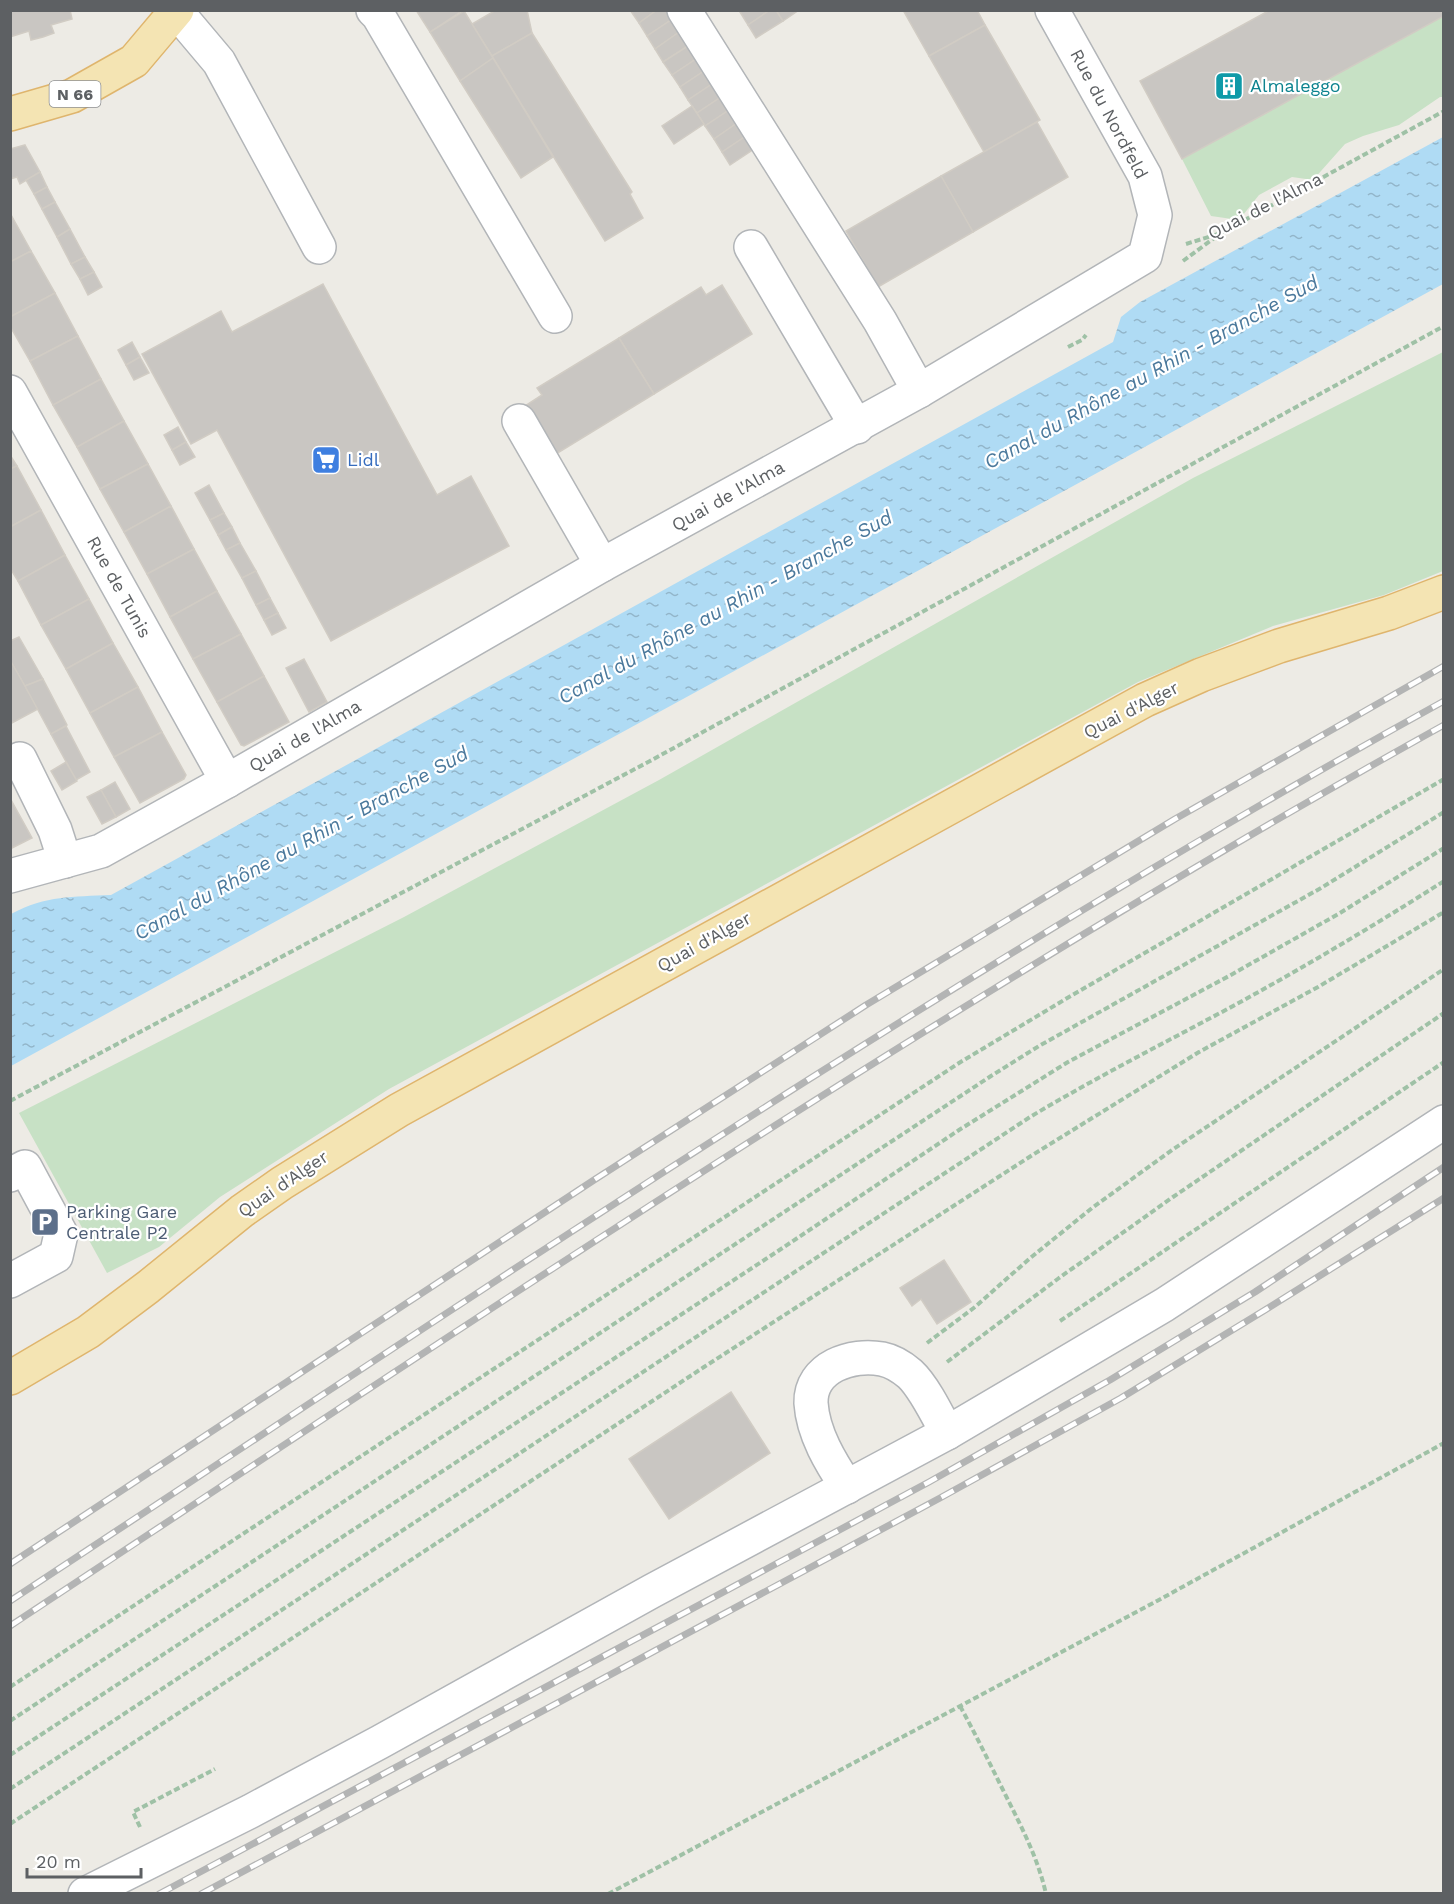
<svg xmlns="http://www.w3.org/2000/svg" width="1454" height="1904" font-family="'Work Sans',sans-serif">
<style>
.grass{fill:#c7e1c5}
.water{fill:url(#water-ripples)}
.building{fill:#c9c6c2;stroke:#d1ccc4;stroke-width:1.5}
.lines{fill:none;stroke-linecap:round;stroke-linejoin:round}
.minor-casing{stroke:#b2b5b8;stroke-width:36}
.major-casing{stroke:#dfb56d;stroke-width:36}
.path{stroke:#9fc1a6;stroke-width:4;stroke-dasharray:6 3;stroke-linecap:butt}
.minor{stroke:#fff;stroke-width:33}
.major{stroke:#f4e4b3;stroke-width:33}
.rail-casing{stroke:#b3b4b4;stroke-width:7}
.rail{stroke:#fff;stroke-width:4.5;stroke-dasharray:14;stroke-linecap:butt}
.labels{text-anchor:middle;stroke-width:4.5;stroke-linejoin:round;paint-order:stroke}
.shield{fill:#fff;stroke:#8e9092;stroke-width:1.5}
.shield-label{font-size:16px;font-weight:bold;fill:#5d6063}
.culture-label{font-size:18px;fill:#0d838f;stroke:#fff;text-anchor:start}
.street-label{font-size:18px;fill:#5d6063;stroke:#fff}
.shop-label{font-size:18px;fill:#366cbe;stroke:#fff;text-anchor:start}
.service-label{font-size:18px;fill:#4e5e75;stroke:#fff;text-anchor:start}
.water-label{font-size:20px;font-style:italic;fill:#4b799c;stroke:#fff}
</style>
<defs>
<pattern id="water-ripples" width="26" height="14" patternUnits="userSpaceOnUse" patternTransform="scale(1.5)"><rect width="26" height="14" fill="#afdbf4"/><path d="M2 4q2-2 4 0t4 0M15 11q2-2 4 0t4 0" fill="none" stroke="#92b5c9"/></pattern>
</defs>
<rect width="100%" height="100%" fill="#edebe5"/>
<g class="grass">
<path d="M1443,16V97H1440L1399,125L1363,136L1345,144L1313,180L1292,177L1259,195L1239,220L1211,216L1182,159Z"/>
<path d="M1443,352V571L1384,595L1273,626L1138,682L389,1089L220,1197L159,1247L107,1273L19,1113L404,917L659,780L1193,478Z"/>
</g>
<path class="water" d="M1443,137V284L11,1066V914C47,895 72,897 111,895L1113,342L1121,317L1140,302Z"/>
<g class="building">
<path d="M10,10H70L72,19L51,25L54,33L43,37L31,40L29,31L10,37Z"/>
<path d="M463,10L430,32L416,10Z"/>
<path d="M496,10H527L532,33L492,56L472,24Z"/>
<path d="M630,10H657L639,23Z"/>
<path d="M657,10H669L674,18L647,36L639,23Z"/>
<path d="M742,10H770L748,25L740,12Z"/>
<path d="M770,10H776L783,21L756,38L748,25Z"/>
<path d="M776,10H799L783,21Z"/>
<path d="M903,10H977L985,25L929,56Z"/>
<path d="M1270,10H1441L1444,16L1182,159L1140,81Z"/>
<path d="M464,11L493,58L460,81L430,32Z"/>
<path d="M674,18L682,30L655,49L647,36Z"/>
<path d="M985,25L1040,120L984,152L929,56Z"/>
<path d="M682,30L691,44L663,62L655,49Z"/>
<path d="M532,33L632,192L630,194L643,218L605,241L492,56Z"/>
<path d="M691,44L699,57L672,75L663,62Z"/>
<path d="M699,57L707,69L680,87L672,75Z"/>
<path d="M493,58L553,157L521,178L460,81Z"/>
<path d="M707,69L715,82L688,100L680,87Z"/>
<path d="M715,82L724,95L697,113L688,100Z"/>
<path d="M724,95L732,108L705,126L697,113Z"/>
<path d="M692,106L704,124L674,144L662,126Z"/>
<path d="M732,108L740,121L714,139L705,126Z"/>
<path d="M740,121L749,134L722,152L714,139Z"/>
<path d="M1037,122L1068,177L973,232L941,176Z"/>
<path d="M749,134L757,147L730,165L722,152Z"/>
<path d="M25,145L40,172L20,184L17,177L10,179V149Z"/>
<path d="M40,172L47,187L34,194L26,180Z"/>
<path d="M941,176L973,232L878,287L846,231Z"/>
<path d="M47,187L55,202L42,209L34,194Z"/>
<path d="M55,202L70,229L57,237L42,209Z"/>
<path d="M10,213L31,251L10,262Z"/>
<path d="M70,229L85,257L71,264L57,237Z"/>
<path d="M31,251L55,293L10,317V262Z"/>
<path d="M85,257L94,272L80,279L71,264Z"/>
<path d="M94,272L102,287L88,295L80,279Z"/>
<path d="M323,284L437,495L471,476L509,546L331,641L217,430L191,444L142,354L221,311L232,332Z"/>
<path d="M722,285L752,334L654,394L619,338L701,287L706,295Z"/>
<path d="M55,293L78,336L30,361L10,326V317Z"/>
<path d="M78,336L101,379L53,405L30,361Z"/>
<path d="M619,338L654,394L556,454L525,406L542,395L537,388Z"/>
<path d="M132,342L140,357L126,365L118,350Z"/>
<path d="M140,357L149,373L134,380L126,365Z"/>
<path d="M101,379L124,421L77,447L53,405Z"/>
<path d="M124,421L148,464L100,489L77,447Z"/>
<path d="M178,427L186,442L172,450L164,435Z"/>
<path d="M186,442L195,457L180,465L172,450Z"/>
<path d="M10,455L17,466L10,469Z"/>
<path d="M148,464L171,506L124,532L100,489Z"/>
<path d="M17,466L41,510L10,527V469Z"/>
<path d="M209,485L224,513L210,520L195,493Z"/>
<path d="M171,506L194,549L147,574L124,532Z"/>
<path d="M41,510L65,555L18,581L10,568V527Z"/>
<path d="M224,513L232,527L218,535L210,520Z"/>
<path d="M232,527L240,543L226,550L218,535Z"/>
<path d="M240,543L256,571L242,578L226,550Z"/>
<path d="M194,549L217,591L170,617L147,574Z"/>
<path d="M65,555L89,599L41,625L18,581Z"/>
<path d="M256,571L270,598L256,605L242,578Z"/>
<path d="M217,591L241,634L193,659L170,617Z"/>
<path d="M270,598L278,613L264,620L256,605Z"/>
<path d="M89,599L113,643L66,669L41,625Z"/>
<path d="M278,613L286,628L272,635L264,620Z"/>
<path d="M241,634L264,676L217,702L193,659Z"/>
<path d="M19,637L43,679L25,686L10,660V641Z"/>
<path d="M113,643L138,687L90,713L66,669Z"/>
<path d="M304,659L327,702L309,712L286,668Z"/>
<path d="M10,660L38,709L10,724Z"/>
<path d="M264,676L289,722L244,746L241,745L217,702Z"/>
<path d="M43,679L67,725L51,734L25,686Z"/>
<path d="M138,687L162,732L114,757L90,713Z"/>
<path d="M66,726L90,772L76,780L51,734Z"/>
<path d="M162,732L186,775L184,779L140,803L114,757Z"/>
<path d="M66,762L77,781L62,790L51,771Z"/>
<path d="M115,782L130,809L116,817L101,790Z"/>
<path d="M101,790L116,817L102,824L87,797Z"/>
<path d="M10,798L32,838L10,849Z"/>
<path d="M944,1260L971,1302L937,1324L921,1299L912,1306L900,1288Z"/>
<path d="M731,1392L770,1453L669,1519L629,1459Z"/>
</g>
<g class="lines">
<g class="minor-casing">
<g id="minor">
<path d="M373,10L378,15L555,316"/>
<path d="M684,10L880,321L919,391"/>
<path d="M176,11L219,62L319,247"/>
<path d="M751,247L857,427"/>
<path d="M10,392L227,781"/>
<path d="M519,421L602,565"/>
<path d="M20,759L55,830L65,861"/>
<path d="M10,876L101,851L227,781L602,565L919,391L1145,256L1155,215L1145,176L1052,10"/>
<path d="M10,1175L25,1167L61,1234L56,1256L10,1281"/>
<path d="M847,1487C831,1463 813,1434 811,1403C810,1367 852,1353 882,1359C892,1361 903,1368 910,1374C924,1387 938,1416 947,1433"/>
<path d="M85,1894L251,1811L380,1742L652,1591L947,1433L1164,1305L1444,1122"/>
</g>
</g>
<g class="major-casing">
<g id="major">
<path d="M10,114L72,96L134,61L177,10"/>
<path d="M10,1378L88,1332L148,1287L242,1211L282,1183L399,1110L1145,700L1201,675L1279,646L1389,613L1444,592"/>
</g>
</g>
<g class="path">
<path d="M1186,244L1221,233L1444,111"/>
<path d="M1183,261L1221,233"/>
<path d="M1068,347L1082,340L1086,335"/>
<path d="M10,1101L650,761L1444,326"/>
<path d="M1060,1321L1444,1062"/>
<path d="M927,1343L975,1307L1029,1259L1092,1208L1172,1150L1444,969"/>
<path d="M947,1362L1059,1278L1173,1197L1444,1013"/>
<path d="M10,1687L959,1063L1069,997L1444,779"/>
<path d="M960,1706C976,1735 990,1764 1005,1794C1021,1826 1038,1858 1046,1894"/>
<path d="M10,1721L991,1076L1039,1046L1321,888L1444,812"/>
<path d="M10,1755L778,1251L959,1130L1068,1062L1229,976L1340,913L1444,848"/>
<path d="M10,1789L1030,1117C1097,1077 1166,1042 1235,1005C1306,966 1375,925 1444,881"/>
<path d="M10,1824L704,1367L1034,1154L1199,1052L1318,987L1444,912"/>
<path d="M140,1827L133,1812L215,1769"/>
<path d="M608,1894L1157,1601L1444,1443"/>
</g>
<use href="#minor" class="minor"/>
<use href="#major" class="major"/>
<g class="rail-casing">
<g id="rail">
<path d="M10,1564L594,1180L866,1005L1175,819L1444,666"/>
<path d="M10,1601C481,1291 949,974 1444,701"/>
<path d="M10,1626C481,1315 950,999 1444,725"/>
<path d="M159,1894L929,1482L1110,1380L1255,1292L1444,1167"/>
<path d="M201,1894L940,1498L1121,1398L1265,1310L1444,1198"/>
</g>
</g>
<use href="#rail" class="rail"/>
</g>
<defs>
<g id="building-square" transform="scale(1.5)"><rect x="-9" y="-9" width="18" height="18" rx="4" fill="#0f9aa8" stroke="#fff"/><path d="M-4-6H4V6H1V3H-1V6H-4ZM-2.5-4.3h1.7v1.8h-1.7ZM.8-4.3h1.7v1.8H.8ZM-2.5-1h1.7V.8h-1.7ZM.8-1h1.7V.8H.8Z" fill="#fff"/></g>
<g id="supermarket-square" transform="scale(1.5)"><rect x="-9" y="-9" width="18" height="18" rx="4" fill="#3f7fe0" stroke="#fff"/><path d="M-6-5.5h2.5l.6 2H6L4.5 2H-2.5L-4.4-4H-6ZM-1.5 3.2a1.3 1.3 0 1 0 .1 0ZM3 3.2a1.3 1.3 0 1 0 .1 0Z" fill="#fff"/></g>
<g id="parking-square" transform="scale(1.5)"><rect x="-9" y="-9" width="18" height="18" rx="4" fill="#5c6f8a" stroke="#fff"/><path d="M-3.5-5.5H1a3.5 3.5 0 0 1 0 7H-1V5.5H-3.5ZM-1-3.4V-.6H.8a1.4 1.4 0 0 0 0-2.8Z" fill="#fff"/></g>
</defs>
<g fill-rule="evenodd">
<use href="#building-square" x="1229" y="86"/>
<use href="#supermarket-square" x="326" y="460"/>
<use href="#parking-square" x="45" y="1222"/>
</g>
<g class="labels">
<rect class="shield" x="49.5" y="81" width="51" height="26" rx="4.5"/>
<g class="shield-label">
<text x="75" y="100">N 66</text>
</g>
<g class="culture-label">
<text x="1250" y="92">Almaleggo</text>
</g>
<g class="street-label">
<text transform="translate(1109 114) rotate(62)" y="6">Rue du Nordfeld</text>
<text transform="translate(1265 206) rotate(-27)" y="6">Quai de l'Alma</text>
<text transform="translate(728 496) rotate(-29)" y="6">Quai de l'Alma</text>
<text transform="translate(119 587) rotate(61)" y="6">Rue de Tunis</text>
<text transform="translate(1131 710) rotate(-27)" y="6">Quai d'Alger</text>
<text transform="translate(305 736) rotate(-30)" y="6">Quai de l'Alma</text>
<text transform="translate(704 942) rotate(-29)" y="6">Quai d'Alger</text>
<text transform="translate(283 1184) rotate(-34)" y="6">Quai d'Alger</text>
</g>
<g class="shop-label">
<text x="347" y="466">Lidl</text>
</g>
<g class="service-label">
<text x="66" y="1218">Parking Gare<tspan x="66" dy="21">Centrale P2</tspan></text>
</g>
<g class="water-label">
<text transform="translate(1151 372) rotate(-29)" y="7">Canal du Rhône au Rhin - Branche Sud</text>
<text transform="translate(725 607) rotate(-29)" y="7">Canal du Rhône au Rhin - Branche Sud</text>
<text transform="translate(301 843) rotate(-29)" y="7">Canal du Rhône au Rhin - Branche Sud</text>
</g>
</g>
<rect width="1454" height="1904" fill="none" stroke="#5d6063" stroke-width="24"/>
<path d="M27 1868v9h114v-9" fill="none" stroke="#5d6063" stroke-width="3"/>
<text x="36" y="1868" font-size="18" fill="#5d6063" stroke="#ffffff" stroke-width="4.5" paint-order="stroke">20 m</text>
</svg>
